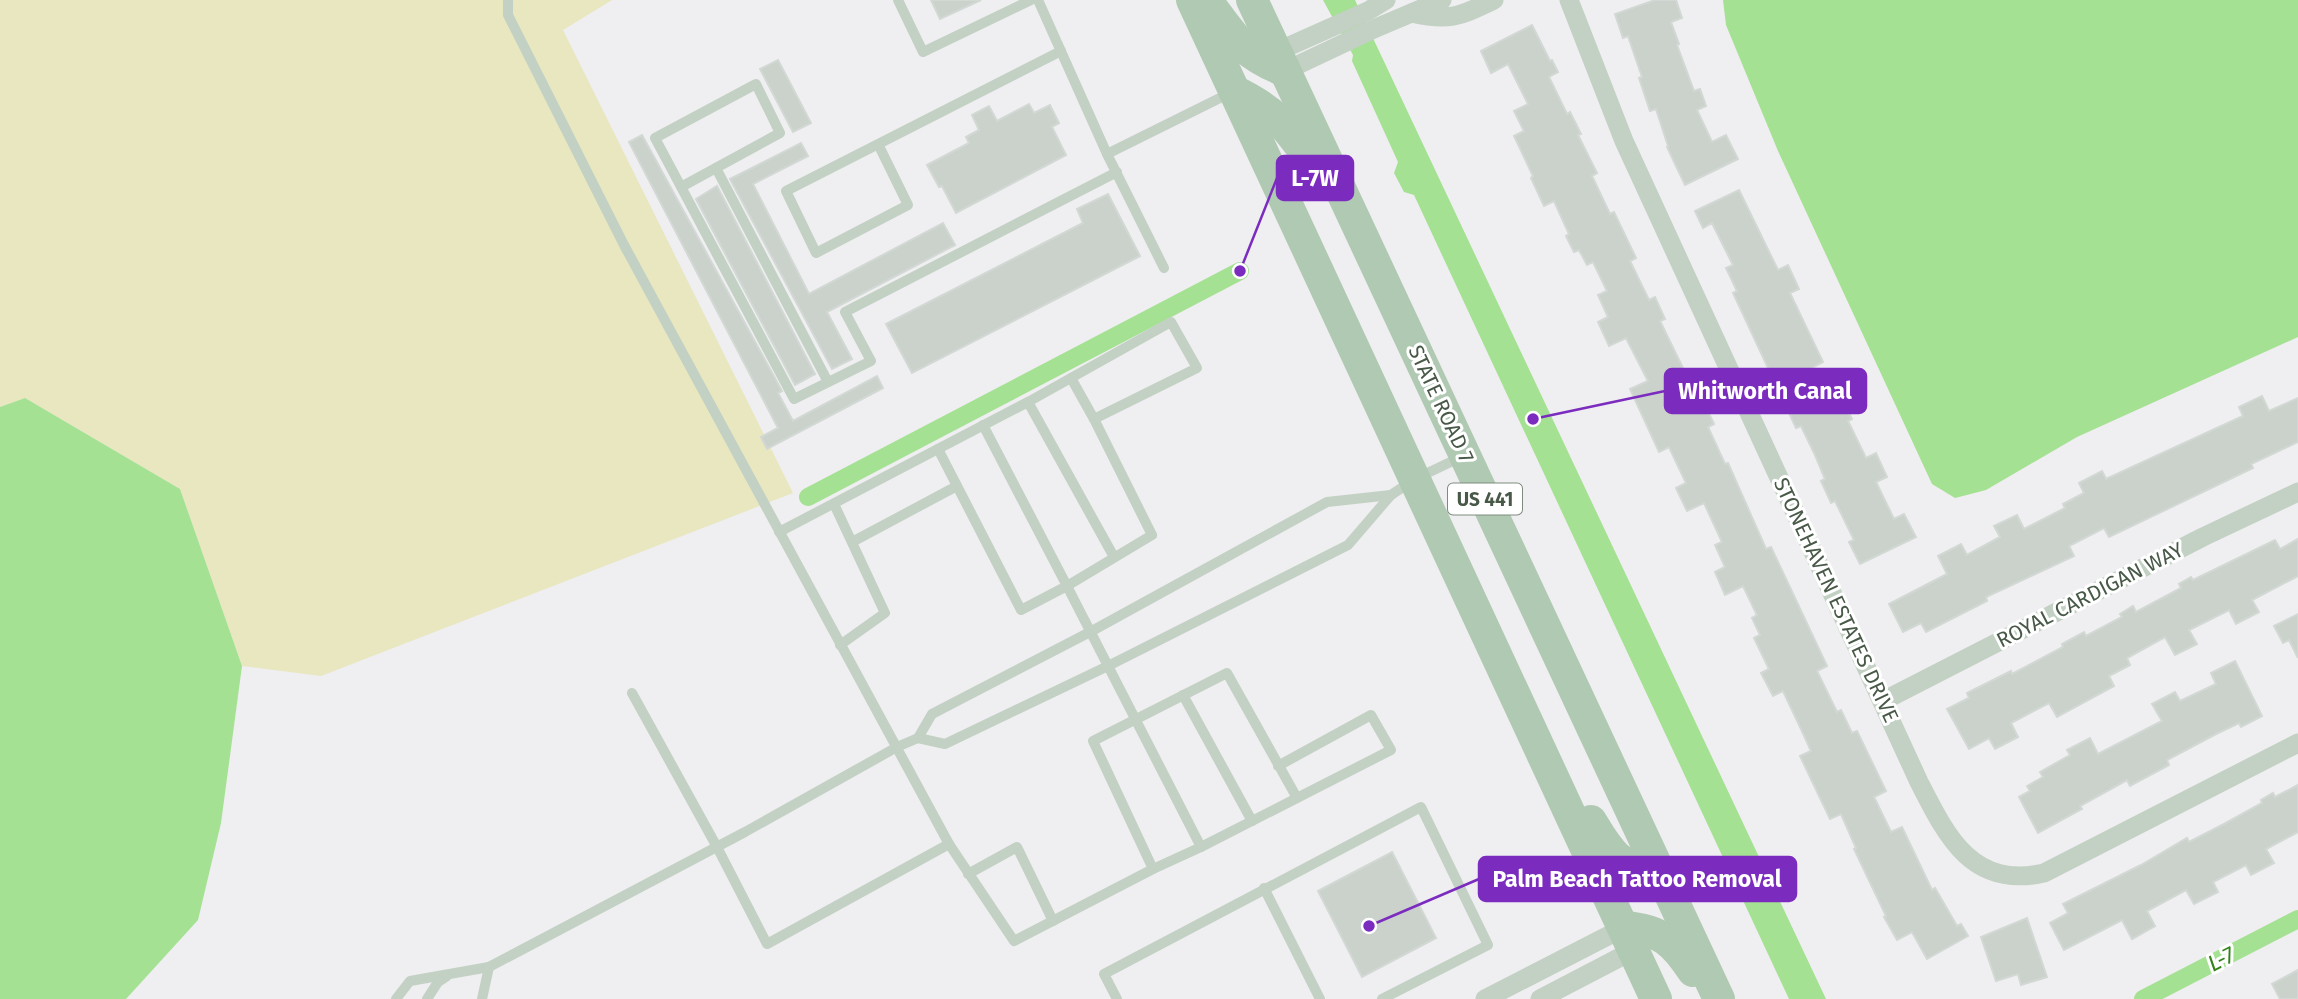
<svg xmlns="http://www.w3.org/2000/svg" width="2298" height="999" font-family="'Fira Sans',sans-serif">
<style>
.green{fill:#e9e7c0}
.water{fill:#a4e192}
.lines{fill:none;stroke-linecap:round;stroke-linejoin:round}
.canal{stroke:#a4e192;stroke-width:18}
.building{fill:#cbd2cc;stroke:#d2d8d4;stroke-width:2}
.lane{stroke:#c2d1c3;stroke-width:10}
.street{stroke:#c2d1c3;stroke-width:19}
.primary{stroke:#b0c9b2;stroke-width:32}
.labels{text-anchor:middle;stroke-width:6;stroke-linejoin:round;paint-order:stroke}
.shield{fill:#fff;stroke:#7f8b7f;stroke-width:2}
.shield-label{font-size:19px;font-weight:bold;fill:#485948}
.street-label{font-size:21px;fill:#485948;stroke:#fff}
.water-label{font-size:23px;font-style:italic;fill:#32841a;stroke:#fff}
.leader{fill:none;stroke:#7b2cbf;stroke-width:2.5}
.callout-dot{fill:#7b2cbf;stroke:#fff;stroke-width:2.5}
.callout{fill:#7b2cbf;stroke:#7b2cbf;stroke-width:2.5}
.callout-label{font-size:23px;text-anchor:middle;font-weight:bold;fill:#fff}
</style>
<rect width="100%" height="100%" fill="#efeef0"/>
<path class="green" d="M0,0H612L563,30L793,493L321,676L242,666L180,489L25,398L0,407Z"/>
<g class="water">
<path d="M1323,0H1355L1826,999H1789L1414,195L1404,192L1394,173L1398,162L1352,61L1353,55Z"/>
<path d="M1723,0H2298V337L2077,437L1986,490L1955,498L1932,484L1778,151L1726,25Z"/>
<path d="M25,398L180,489L242,666L221,823L198,920L126,999H0V407Z"/>
</g>
<g class="lines">
<g class="canal">
<path d="M808,497L1240,271"/>
<path d="M2143,999L2298,919"/>
</g>
</g>
<g class="building">
<path d="M931,0H981L940,19Z"/>
<path d="M1655,0H1676L1682,18L1671,22L1679,44L1677,45L1694,91L1700,89L1706,106L1697,110L1712,142L1726,135L1738,159L1685,185L1667,147L1668,146L1656,109L1650,111L1639,78L1642,77L1628,36L1623,38L1615,14Z"/>
<path d="M1532,25L1550,61L1552,60L1558,72L1549,77L1567,114L1570,112L1581,134L1578,135L1597,173L1592,176L1610,214L1614,212L1636,258L1630,261L1649,300L1655,297L1665,319L1660,321L1700,403L1703,401L1714,424L1708,427L1725,464L1728,463L1766,549L1771,547L1827,666L1817,671L1837,712L1841,710L1852,733L1857,731L1886,791L1874,797L1891,832L1902,827L1932,890L1935,888L1957,926L1961,924L1968,936L1927,959L1912,932L1897,940L1884,917L1886,916L1854,849L1856,848L1841,814L1830,819L1800,756L1811,751L1801,729L1783,691L1773,696L1761,673L1769,669L1754,638L1760,635L1752,618L1757,615L1743,586L1725,595L1715,572L1725,567L1715,545L1722,542L1704,503L1687,511L1676,488L1686,483L1669,447L1659,452L1630,389L1648,381L1626,338L1609,346L1598,322L1608,317L1598,295L1607,291L1593,262L1587,265L1579,250L1574,252L1566,236L1569,234L1554,201L1544,206L1531,178L1533,176L1514,136L1524,131L1514,111L1528,104L1508,64L1491,73L1481,51Z"/>
<path d="M778,60L811,123L793,132L760,69Z"/>
<path d="M1029,104L1034,113L1050,105L1059,123L1052,127L1066,155L956,213L942,186L939,187L927,165L969,143L966,137L979,130L972,115L989,106L997,121Z"/>
<path d="M642,135L782,391L778,393L793,421L877,376L883,388L767,449L761,437L778,428L629,142Z"/>
<path d="M801,143L808,156L753,184L809,294L943,223L955,245L827,312L852,359L832,369L730,179Z"/>
<path d="M717,186L815,374L795,385L696,199Z"/>
<path d="M1739,190L1778,270L1788,265L1799,289L1790,293L1823,362L1813,367L1825,392L1830,390L1838,405L1844,403L1852,419L1848,421L1866,458L1876,453L1887,477L1876,482L1894,519L1904,514L1916,537L1860,564L1849,542L1854,540L1835,501L1831,503L1821,481L1825,479L1815,455L1801,426L1796,428L1733,293L1737,291L1726,268L1733,265L1712,223L1703,228L1695,211Z"/>
<path d="M1108,194L1140,256L912,373L886,324L1083,223L1077,209Z"/>
<path d="M2262,396L2269,411L2298,398V442L2251,464L2253,468L2109,537L2104,528L2069,546L2074,556L1986,597L1987,601L1926,632L1921,623L1903,632L1889,604L1947,574L1938,556L1961,544L1967,555L2000,537L1994,526L2017,515L2024,529L2065,508L2063,504L2084,493L2079,483L2102,471L2106,479L2243,416L2239,407Z"/>
<path d="M2298,539V576L2252,600L2259,612L2236,624L2229,610L2189,630L2197,644L2175,655L2165,637L2127,658L2130,665L2109,676L2114,686L2057,717L2049,703L2011,723L2018,737L1995,749L1989,738L1969,749L1947,709L1969,698L1967,693L2011,671L2012,674L2063,647L2062,644L2084,632L2086,636L2122,617L2120,614L2133,606L2136,612L2181,588L2179,584L2191,577L2193,580L2275,540L2280,549Z"/>
<path d="M2298,614V658L2289,640L2283,643L2274,626Z"/>
<path d="M2235,661L2262,716L2241,727L2239,723L2216,734L2167,760L2169,765L2130,786L2127,780L2080,806L2082,809L2038,833L2019,797L2030,791L2027,786L2043,777L2040,772L2070,755L2067,750L2090,738L2098,754L2162,721L2152,704L2175,692L2180,701L2216,684L2211,673Z"/>
<path d="M2298,785V832L2266,849L2274,863L2251,875L2246,865L2213,882L2218,892L2194,904L2186,890L2147,911L2155,926L2132,939L2122,920L2064,950L2050,923L2068,913L2063,904L2141,865L2187,838L2189,842L2224,824L2262,803L2261,800L2273,793L2275,797Z"/>
<path d="M1392,852L1436,938L1362,977L1318,891Z"/>
<path d="M2027,918L2047,977L2021,985L2018,974L1996,981L1981,937Z"/>
<path d="M2298,970V999H2280L2272,984Z"/>
</g>
<g class="lines">
<g class="lane">
<path d="M508,0V15L624,245L949,844L1014,941L1153,869L1201,847"/>
<path d="M898,0L923,52L1031,0"/>
<path d="M1038,0L1107,154"/>
<path d="M878,144L908,205L816,253L786,191L1061,51"/>
<path d="M716,168L828,382"/>
<path d="M681,187L780,133L756,84L655,138L794,399L871,361L845,312L1117,172"/>
<path d="M1164,268L1107,154L1230,93"/>
<path d="M1028,402L1114,557"/>
<path d="M983,425L1067,586L1152,535L1094,419L1071,378"/>
<path d="M938,449L1021,610L1067,586L1201,847L1297,798"/>
<path d="M834,504L885,613L840,645"/>
<path d="M779,532L1028,402L1171,322L1197,368L1094,419"/>
<path d="M852,542L957,486"/>
<path d="M632,693L717,847L767,944L949,844"/>
<path d="M1183,695L1252,821"/>
<path d="M918,738L945,744L1108,666L1348,545L1391,495L1415,479L1461,457"/>
<path d="M1153,869L1093,741L1227,673L1297,798L1391,750L1371,715L1278,766"/>
<path d="M968,874L1017,847L1053,921"/>
<path d="M1264,888L1320,999"/>
<path d="M396,999L410,981L489,967L745,832L897,747L918,738L932,714L1090,632L1327,502L1391,495"/>
<path d="M427,999L438,982L447,976"/>
<path d="M482,999L489,967"/>
<path d="M1117,999L1104,974L1421,807L1488,945L1382,999"/>
</g>
<g class="street">
<path d="M1569,0L1624,141L1919,782C1947,837 1972,889 2044,873L2298,743"/>
<path d="M1412,13C1450,22 1460,16 1494,0"/>
<path d="M1276,52L1368,11L1386,0"/>
<path d="M1285,71L1376,28L1442,0"/>
<path d="M1883,701L2203,537L2298,492"/>
<path d="M1485,999L1625,927"/>
<path d="M1540,999L1634,950"/>
</g>
<g class="primary">
<path d="M1192,0L1656,999"/>
<path d="M1252,0L1719,999"/>
<path d="M1207,1C1235,38 1241,53 1285,71"/>
<path d="M1234,91C1274,110 1288,127 1312,163"/>
<path d="M1591,821C1609,851 1620,871 1659,871"/>
<path d="M1625,927C1661,930 1674,942 1693,971"/>
</g>
</g>
<g class="labels">
<rect class="shield" x="1448" y="483.5" width="74" height="31" rx="5"/>
<g class="shield-label">
<text x="1485" y="506">US 441</text>
</g>
<g class="street-label">
<text transform="translate(1441 404) rotate(65)" y="7">STATE ROAD 7</text>
<text transform="translate(2090 595) rotate(-27)" y="7">ROYAL CARDIGAN WAY</text>
<text transform="translate(1836 600) rotate(65)" y="7">STONEHAVEN ESTATES DRIVE</text>
</g>
<g class="water-label">
<text transform="translate(2221 959) rotate(-27)" y="8">L-7</text>
</g>
</g>
<path class="leader" d="M1240 271L1277 178M1533 419L1665 391M1369 926L1479 879"/>
<g class="callout-dot">
<circle cx="1240" cy="271" r="7"/>
<circle cx="1533" cy="419" r="7"/>
<circle cx="1369" cy="926" r="7"/>
</g>
<g class="callout">
<rect x="1277" y="156" width="76" height="44" rx="7"/>
<rect x="1665" y="369" width="201" height="44" rx="7"/>
<rect x="1479" y="857" width="317" height="44" rx="7"/>
</g>
<g class="callout-label">
<text x="1315" y="186">L-7W</text>
<text x="1765" y="399">Whitworth Canal</text>
<text x="1637" y="887">Palm Beach Tattoo Removal</text>
</g>
</svg>
